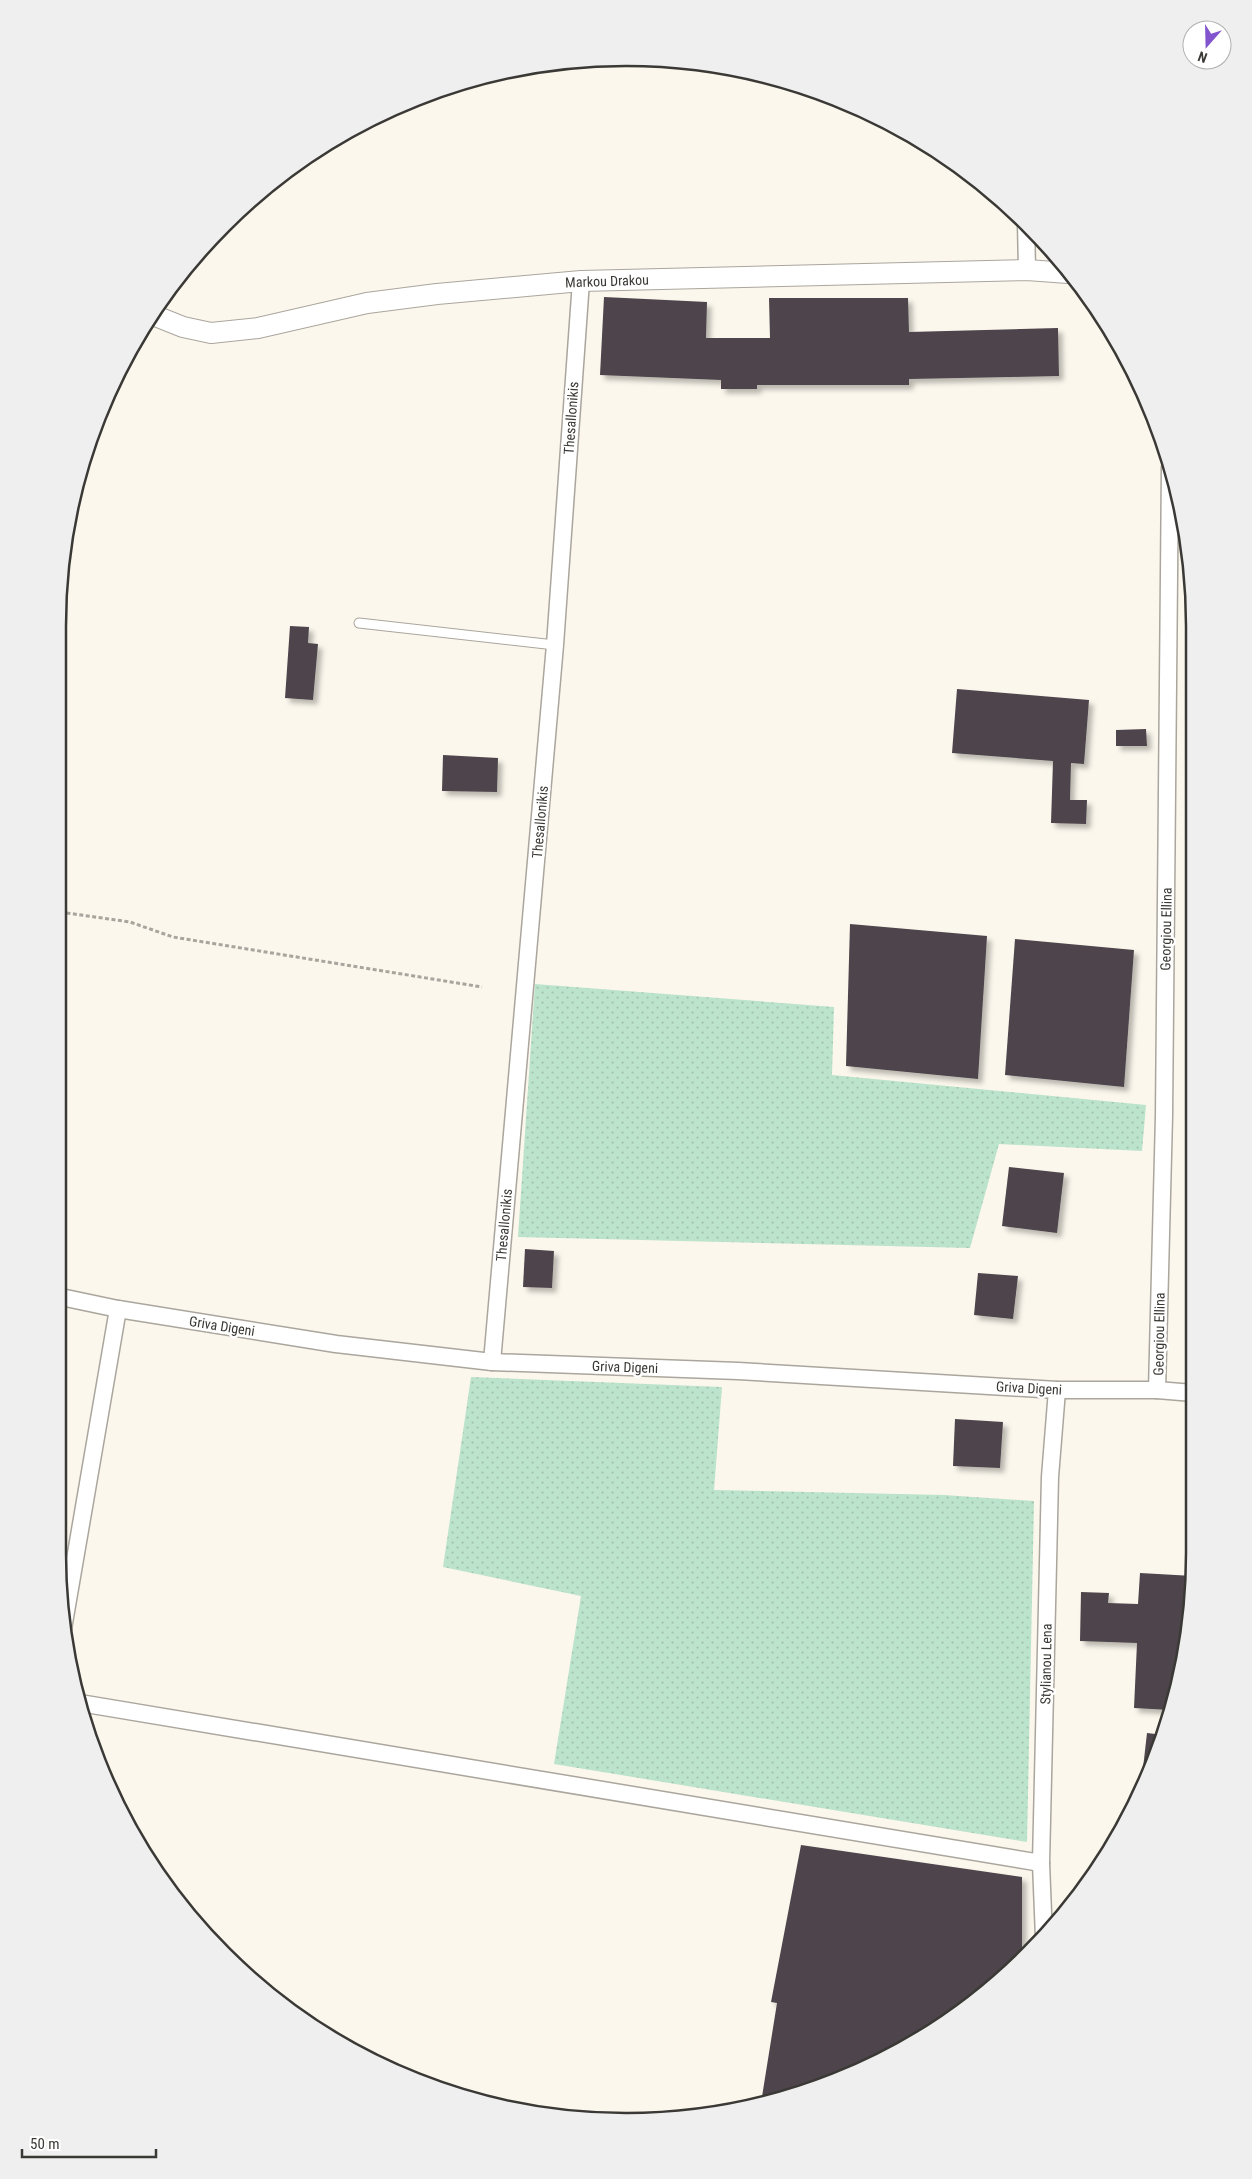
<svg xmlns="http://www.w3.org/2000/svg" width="1252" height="2179" font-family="'Roboto Condensed',sans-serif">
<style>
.grass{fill:url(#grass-dots)}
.building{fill:#4d454b;filter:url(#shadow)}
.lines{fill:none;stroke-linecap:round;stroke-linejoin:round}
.service-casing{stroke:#aaa69d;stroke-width:11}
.minor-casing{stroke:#aaa69d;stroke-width:19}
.tertiary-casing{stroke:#aaa69d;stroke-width:22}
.path{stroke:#a7a59d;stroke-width:3;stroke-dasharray:4 2.5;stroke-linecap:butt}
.service{stroke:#fff;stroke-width:9}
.minor{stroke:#fff;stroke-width:16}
.tertiary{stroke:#fff;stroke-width:20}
.labels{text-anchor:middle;stroke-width:5;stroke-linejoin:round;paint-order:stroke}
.street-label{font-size:14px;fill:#3a3935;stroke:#fff}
.rim{fill:none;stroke:#3a3935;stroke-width:2.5}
</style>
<defs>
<pattern id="grass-dots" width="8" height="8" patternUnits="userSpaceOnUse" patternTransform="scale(1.25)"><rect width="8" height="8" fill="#bce3cc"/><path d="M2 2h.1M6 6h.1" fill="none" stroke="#a2c4b0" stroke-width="1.8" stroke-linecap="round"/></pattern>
<filter id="shadow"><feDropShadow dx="4.5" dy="4.5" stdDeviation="2.5" flood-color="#0004"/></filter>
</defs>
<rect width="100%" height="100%" fill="#fbf7ed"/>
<g class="grass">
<path d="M535,984L834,1007L832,1075L1146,1105L1142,1151L999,1144L970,1248L518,1237Z"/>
<path d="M471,1377L722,1387L714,1490L944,1495L1034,1501L1027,1842L554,1764L581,1596L443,1567Z"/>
</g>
<g class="building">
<path d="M604,297L707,302L706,338H770L769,298H908L909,332L1058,328L1059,376L909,379V385H757V389H721V380L600,375Z"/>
<path d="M290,626L309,627L308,643L318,644L313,700L285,698Z"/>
<path d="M957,689L1089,700L1084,764L1071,763L1070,800H1087L1086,824L1051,823L1053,761L952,753Z"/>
<path d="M1146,729L1147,746H1116V730Z"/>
<path d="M443,755L498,758L497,792L442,791Z"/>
<path d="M850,924L987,936L978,1079L846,1066Z"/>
<path d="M1015,939L1134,950L1124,1087L1005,1075Z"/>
<path d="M1009,1167L1064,1173L1057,1233L1002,1226Z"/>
<path d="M525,1249L554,1251L552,1288L523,1287Z"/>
<path d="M978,1273L1018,1276L1013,1319L974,1315Z"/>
<path d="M955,1419L1003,1422L1000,1468L953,1466Z"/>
<path d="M1140,1573L1193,1576V1590L1170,1710L1134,1708L1137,1643L1080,1641L1081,1592L1109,1593L1108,1603L1138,1604Z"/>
<path d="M1147,1733L1164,1735L1145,1778L1142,1777Z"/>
<path d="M801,1845L1022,1877V1960L1001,1981L910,2045L843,2078L761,2103L777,2003L771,2002Z"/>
</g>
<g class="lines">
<g class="service-casing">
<path id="service" d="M359,623L555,645"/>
</g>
<g class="minor-casing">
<g id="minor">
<path d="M1026,223L1027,270"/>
<path d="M61,1297L118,1309L336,1344L492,1362L738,1371L1057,1390H1157L1193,1393"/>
<path d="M492,1362L555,645L581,281"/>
<path d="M1157,1390L1164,1116L1170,467"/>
<path d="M63,1629L118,1309"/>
<path d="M80,1703L1041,1863"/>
<path d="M1044,1938L1041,1863L1050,1477L1057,1390"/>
</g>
</g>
<g class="tertiary-casing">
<path id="tertiary" d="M153,315L183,327L211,333L258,328L367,303L437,294L581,281L1027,270L1068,273"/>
</g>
<path class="path" d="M60,912L130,922L173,937L482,987"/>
<use href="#service" class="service"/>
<use href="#minor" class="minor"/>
<use href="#tertiary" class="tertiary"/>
</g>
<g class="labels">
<g class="street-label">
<text transform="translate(607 281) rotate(-2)" y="5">Markou Drakou</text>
<text transform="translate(571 418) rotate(-86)" y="5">Thesallonikis</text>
<text transform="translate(540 822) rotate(-85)" y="5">Thesallonikis</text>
<text transform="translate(1166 929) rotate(-89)" y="5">Georgiou Ellina</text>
<text transform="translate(504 1225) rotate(-85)" y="5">Thesallonikis</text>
<text transform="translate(222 1326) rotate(9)" y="5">Griva Digeni</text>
<text transform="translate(1159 1334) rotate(-89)" y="5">Georgiou Ellina</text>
<text transform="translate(625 1367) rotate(2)" y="5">Griva Digeni</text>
<text transform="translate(1029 1388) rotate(3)" y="5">Griva Digeni</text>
<text transform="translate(1046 1664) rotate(-89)" y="5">Stylianou Lena</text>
</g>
</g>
<path d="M0 0H1252V2179H0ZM626 66H626A560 560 0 0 1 1186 626V1553A560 560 0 0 1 626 2113H626A560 560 0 0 1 66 1553V626A560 560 0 0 1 626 66Z" fill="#efefef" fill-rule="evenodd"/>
<path class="rim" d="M626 66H626A560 560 0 0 1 1186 626V1553A560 560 0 0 1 626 2113H626A560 560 0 0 1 66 1553V626A560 560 0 0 1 626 66Z"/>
<g transform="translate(1207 45) rotate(200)"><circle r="24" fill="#ffffff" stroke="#b0b0ae"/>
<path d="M0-4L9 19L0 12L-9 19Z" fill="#8254cd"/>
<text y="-8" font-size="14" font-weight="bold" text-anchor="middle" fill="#3a3935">N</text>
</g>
<path d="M22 2149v8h134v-8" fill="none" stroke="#3a3935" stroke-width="2.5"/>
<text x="30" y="2149" font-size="15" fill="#3a3935" stroke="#ffffff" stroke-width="4" paint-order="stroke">50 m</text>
</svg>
